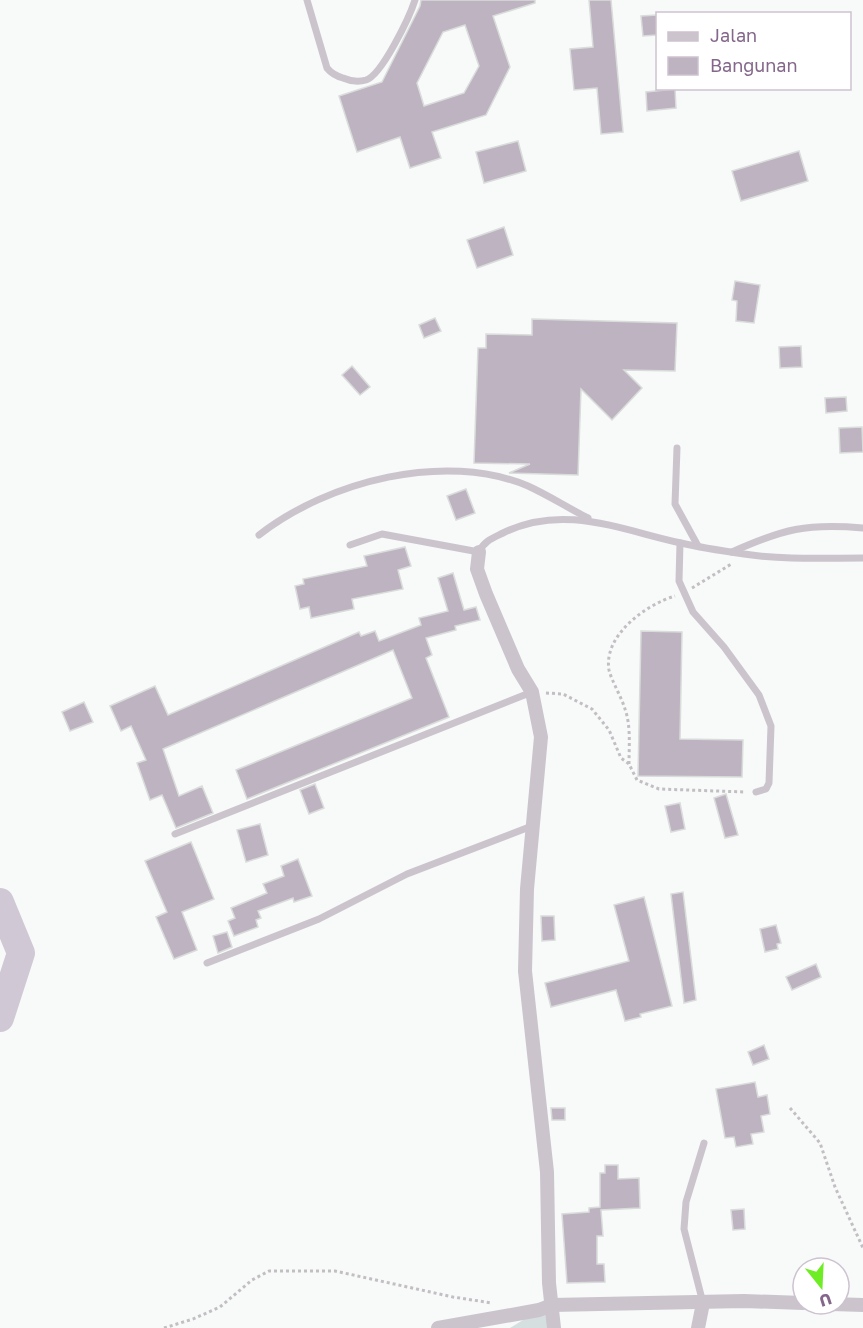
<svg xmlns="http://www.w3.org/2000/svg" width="863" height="1328" font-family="'Golos Text',sans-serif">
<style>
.green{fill:#d6dfe0}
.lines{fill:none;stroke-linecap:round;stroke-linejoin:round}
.river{stroke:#d1c8d5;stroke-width:28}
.building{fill:#beb3c0;stroke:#d9dcda;stroke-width:1.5;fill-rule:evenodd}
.path{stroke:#c3bec4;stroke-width:3;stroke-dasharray:3 3;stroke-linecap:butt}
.service{stroke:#cbc4cd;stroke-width:7}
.minor{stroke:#cbc4cd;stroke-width:14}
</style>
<rect width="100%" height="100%" fill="#f7faf8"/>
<path class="green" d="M550,1310L551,1328H510L536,1312Z"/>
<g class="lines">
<path class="river" d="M0,902L21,953L0,1018"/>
</g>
<g class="building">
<path d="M421,0H535V3L493,16L510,67L486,115L432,132L441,158L410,168L400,137L357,152L339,96L382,82L420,6ZM465,25L479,66L464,93L424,106L417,83L443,32Z"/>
<path d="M589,0H611L623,132L601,134L597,88L574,90L570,49L593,47Z"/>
<path d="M657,15V35L643,36L641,16Z"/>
<path d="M675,89L676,108L647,111L646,92Z"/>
<path d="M518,141L526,171L484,183L476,152Z"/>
<path d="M799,151L808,181L741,201L732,171Z"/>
<path d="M504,227L513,255L477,268L467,240Z"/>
<path d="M735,281L760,285L754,323L736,321L737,301L732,300Z"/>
<path d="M435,318L441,331L424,338L419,325Z"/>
<path d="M532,319L677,323L675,371L624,370L642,388L612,420L581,389L578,475L509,473L530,464L474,463L478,348H486V334L532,335Z"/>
<path d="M801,346L802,367L780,368L779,347Z"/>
<path d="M352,366L370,387L360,395L342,375Z"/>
<path d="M846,397L847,411L826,413L825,398Z"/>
<path d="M862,427L863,452L840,453L839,428Z"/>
<path d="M466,489L475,513L456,520L447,496Z"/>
<path d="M405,547L411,566L398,570L403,589L352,599L354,609L311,618L309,607L300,609L295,586L304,584L303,579L367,566L364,556Z"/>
<path d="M453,573L464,610L476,607L480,620L455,626L456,630L426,638L432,655L426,658L449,717L247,799L236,770L412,698L393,650L163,749L179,796L202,786L213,813L176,828L162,795L150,800L137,763L146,760L131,726L121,731L110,706L155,686L168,715L359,632L361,636L375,631L379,641L421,625L419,618L448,611L438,578Z"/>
<path d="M641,631L682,632L680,739L743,740L742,777L638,776Z"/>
<path d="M84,702L93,722L70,731L62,712Z"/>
<path d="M315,784L324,808L309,814L300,790Z"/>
<path d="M726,794L738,835L725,838L714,798Z"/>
<path d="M680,803L685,829L671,832L665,806Z"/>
<path d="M260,824L268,855L246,862L237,830Z"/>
<path d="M191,842L214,899L182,912L197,950L174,959L156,917L167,912L145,861Z"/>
<path d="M298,859L312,896L294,902L293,898L258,911L261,918L256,920L258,927L234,936L228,921L235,918L231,908L267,893L263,884L284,876L281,866Z"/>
<path d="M683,892L696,1000L684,1003L671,894Z"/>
<path d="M644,897L672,1006L640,1014L641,1017L625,1021L616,990L551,1007L545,983L629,961L614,905Z"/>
<path d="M541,916H554L555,940L542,941Z"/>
<path d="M776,925L781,943L777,944L778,949L765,952L760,929Z"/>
<path d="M227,932L232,947L218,953L213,936Z"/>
<path d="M816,964L821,977L792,990L786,977Z"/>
<path d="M764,1045L769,1059L753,1065L748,1052Z"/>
<path d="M755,1082L758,1097L767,1095L770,1114L761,1116L764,1132L751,1134L753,1144L736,1147L734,1137L725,1138L716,1089Z"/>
<path d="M551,1108H565V1120H552Z"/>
<path d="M605,1165H618V1179L639,1178L640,1208L601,1210L603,1236H597V1264H604L605,1282L567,1283L562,1214L589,1212V1208L600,1207V1173H605Z"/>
<path d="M744,1209L745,1229L733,1230L731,1210Z"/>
</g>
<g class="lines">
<g class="path">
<path d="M692,588L733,563"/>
<path d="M546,693L563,694L592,709L609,730L621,758L629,764L637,780L659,789L745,792"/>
<path d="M629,764C629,746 631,726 625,709C621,696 612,682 609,670C603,635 647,604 675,596"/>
<path d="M790,1108L820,1143L835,1187L863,1248"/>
<path d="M164,1328L193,1319L220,1307L252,1280L269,1271H335L453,1297L492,1303"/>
</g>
<g class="service">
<path d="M307,0L327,68C331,73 336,76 343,78C350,81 359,82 366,80C382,75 410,16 415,0"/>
<path d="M677,448L675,504L698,546"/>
<path d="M259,535C328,481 445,451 528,486C548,495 568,508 588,518"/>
<path d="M680,543L679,581L693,612L724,647L759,695L771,726L769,783L766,789L756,792"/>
<path d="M350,545L382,534L479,552C484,541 493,538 503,533C563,503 621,530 681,543C702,548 723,551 744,554C783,560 824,558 863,558"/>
<path d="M732,552C783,529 807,523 863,528"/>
<path d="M175,834L532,692"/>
<path d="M207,963L319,919L407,874L532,826"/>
<path d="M703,1303L684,1229L686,1202L704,1143"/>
</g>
<g class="minor">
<path d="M479,552L477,569L486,594L518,669L532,692L541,737L527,889L525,971L547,1172L549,1283L554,1328"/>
<path d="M832,1304L863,1305"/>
<path d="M438,1328L539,1310L552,1305L744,1301L803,1303"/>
<path d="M698,1328L703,1303"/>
</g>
</g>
<rect x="656" y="12" width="195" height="78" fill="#ffffff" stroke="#cec2d0" stroke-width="1.5"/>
<rect x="668" y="32" width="30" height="9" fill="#cbc4cd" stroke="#cec2d0" stroke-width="1.5"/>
<text x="710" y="42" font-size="18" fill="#84678a">Jalan</text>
<rect x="668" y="57" width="30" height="18" fill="#beb3c0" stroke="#cec2d0" stroke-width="1.5"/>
<text x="710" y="72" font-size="18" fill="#84678a">Bangunan</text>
<g transform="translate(821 1286) rotate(162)"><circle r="28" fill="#ffffff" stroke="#cec2d0" stroke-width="1.5"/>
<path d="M0-4.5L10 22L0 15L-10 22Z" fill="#6fed24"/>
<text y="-9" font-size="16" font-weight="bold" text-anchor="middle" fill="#84678a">U</text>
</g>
</svg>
